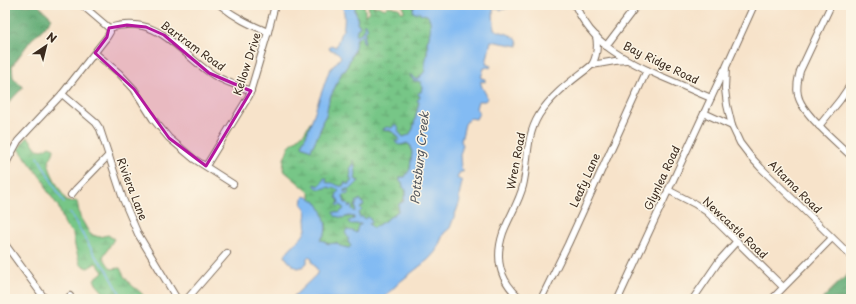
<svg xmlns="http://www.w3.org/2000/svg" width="856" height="304" font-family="'Playpen Sans',sans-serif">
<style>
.forest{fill:url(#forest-crowns);stroke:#4e6a49}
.wetland{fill:url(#wetland-marsh);stroke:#597852}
.water{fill:#83bbf3;stroke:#5f7288}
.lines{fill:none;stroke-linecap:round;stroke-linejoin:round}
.stream{stroke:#83bbf3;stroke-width:1.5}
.minor-casing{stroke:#7d6b5a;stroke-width:8}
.minor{stroke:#fff;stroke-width:6}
.marked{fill:#b5179e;fill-opacity:0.2;stroke:#b5179e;stroke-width:3;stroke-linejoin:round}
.labels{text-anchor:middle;stroke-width:3;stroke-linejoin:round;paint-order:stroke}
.street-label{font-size:11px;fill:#3b2a1e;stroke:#fcf5e5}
.water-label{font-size:12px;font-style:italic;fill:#51565e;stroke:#fcf5e5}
</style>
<defs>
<pattern id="forest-crowns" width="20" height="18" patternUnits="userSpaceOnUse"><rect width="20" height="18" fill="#61ab74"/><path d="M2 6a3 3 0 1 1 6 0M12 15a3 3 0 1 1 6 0" fill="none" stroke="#518b5f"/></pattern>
<pattern id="wetland-marsh" width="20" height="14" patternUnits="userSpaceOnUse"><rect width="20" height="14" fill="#77c687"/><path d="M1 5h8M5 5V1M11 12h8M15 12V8" fill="none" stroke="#63a16e"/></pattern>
</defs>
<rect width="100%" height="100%" fill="#fcf5e5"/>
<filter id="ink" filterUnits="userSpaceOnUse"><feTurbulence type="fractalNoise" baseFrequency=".025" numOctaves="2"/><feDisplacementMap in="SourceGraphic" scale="8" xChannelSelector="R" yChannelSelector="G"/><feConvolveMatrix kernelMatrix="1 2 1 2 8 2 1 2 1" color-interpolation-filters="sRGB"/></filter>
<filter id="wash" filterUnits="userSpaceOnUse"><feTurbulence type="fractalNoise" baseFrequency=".012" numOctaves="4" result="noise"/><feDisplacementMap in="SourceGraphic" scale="16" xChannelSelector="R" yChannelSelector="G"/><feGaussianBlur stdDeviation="0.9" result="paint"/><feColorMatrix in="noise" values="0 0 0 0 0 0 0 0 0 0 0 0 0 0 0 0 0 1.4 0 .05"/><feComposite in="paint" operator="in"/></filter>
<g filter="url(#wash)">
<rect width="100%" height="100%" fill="#f7e3ca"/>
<g class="forest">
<path d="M6,5H38L52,18L46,26L31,40L12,66L13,77L23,87L5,107V10Z"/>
<path d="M850,272H851V299H822Z"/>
</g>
<g class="wetland">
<path d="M355,5H365L364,6L365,11V16L369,11L368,5H375L373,8L377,6L385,9L388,6L399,8L401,12H404V8L402,5H415L413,8C415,9 417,11 419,12C422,14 425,13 428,16C433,22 431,36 427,42C429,53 424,61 425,71L418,79H415L410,77L421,82L422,87L413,129L409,135L403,137L398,131L392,128L385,130C391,131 396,133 399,138L398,142L395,141L402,145L407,143L411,146L412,153L410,169L405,177H400C405,188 410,196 399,204L398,211L386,220L373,228L365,219L359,217V213L360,208L359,201L357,204L355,212C349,207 345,203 343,196L345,192L343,190L352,188L359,181H357L355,179V165H353L350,178L352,181L349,184H346L344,183L343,186C336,187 328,185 324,179L322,183L319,186L317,184L321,189C328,186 333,187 340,191L339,203L344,209L339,213H338L337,216C344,219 347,216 354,217V219L351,221L362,223L358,228L356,233L348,238V242L351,246L349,248L340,246L336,243L328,244L324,241L320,240L324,235L326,231V223L318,204L311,199L309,192L283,170L284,159L289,146L304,133L313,118L302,146L311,150L322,127V122L326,115L329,100L342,72L346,70L350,59L354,51L355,40L362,34H363L364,39L365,36V28L362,32L355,37L357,29L360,26L359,24L357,23L358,17L355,12Z"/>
<path d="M28,137L37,149L43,150L49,146L54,148C54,156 50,156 49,162C47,169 63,195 67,202L77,201L80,217L90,234L99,237L108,235L114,239L103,257L111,269L120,268C122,272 124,277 127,280C131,287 141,290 144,297L143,299H109L96,284L94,279L103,272L96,263L88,268L80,264L75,246L73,234L66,227L58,206L46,189L45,183L19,149L23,142Z"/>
</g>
<g class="water">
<path d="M342,5H355V12L358,17L357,23L359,24L360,27L357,29L356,36L362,32L365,28L363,24H365L368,28L365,31V36L364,39L365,43L364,44L362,39L363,34L355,40C357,47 352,53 350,60C348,63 347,67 346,70L342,72L329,100L326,115L322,122V126L311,150L302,146L303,141L307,134L329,71L341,57C339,52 334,51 329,49L331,45L336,47L341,32L343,30C345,21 345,13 342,5Z"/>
<path d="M415,5H515L514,6L501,10L498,8L493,9L494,29C503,34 519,34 518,46L491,41L486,64L491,66L490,68L487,67L486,68H484L481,78L485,79V82L481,81C480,88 487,92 487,99L485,101H478L476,108L479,112L478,115L476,119L470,118L465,124L461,141L463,145L460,155L461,168L463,170V172H460L457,178L462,181L459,197L460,201L450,228L444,233L436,251L429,259L401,281L383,298V299H291L316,275L318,271L312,262V259L309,256L307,258V263L302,267H300L298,268C292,265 288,262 285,256C289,245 303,241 306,229C307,226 306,222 306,219C307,213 307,209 302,205L303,198L305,196C310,198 315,200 318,204C323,211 329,228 324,235C323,237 321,238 320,240L324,241L328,244L336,243L340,246L349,248L351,246L348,242V238L345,232L347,230L353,231L356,233L358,226L362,224H350L348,221L354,219V217L349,216L343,218L335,216L333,212H336L339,213L344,209L341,205L338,206L337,204L339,203L338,199L336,198L337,193L339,191L334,187L331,189L330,187L321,189L317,188L315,186V184L319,186L322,183L324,178H327L326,182L328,183C336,182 336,187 343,186L345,182L346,184H349V182H352V181L350,178L351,172L350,169L353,165V160C355,166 357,173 355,179L357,181L359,180V181L352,188L344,190V192L347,191L349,192L347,195L344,194L343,196L345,203H348L349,204L348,205L349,207L351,205L352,206V209L355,212L356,208L355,205L357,204L356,201H359V199L361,200L364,205L360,208L362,210L359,213V217H363L365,219L368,217L370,218L372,222L369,224L373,228L386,220L398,211L399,204L404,201V196L406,195V190L403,187L402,182L400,181V177H405L410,169L412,153L411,146L407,143C402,145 396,147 395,140L398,142L399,138L396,134L389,130L387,131L385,130H383V129L387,127L392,128L394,125H397L399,129L398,131L403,137L409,135L413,129L419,102L417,101L418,99H419L420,96L418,94V93L421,92L422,87L421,82L418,81H414C413,78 410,77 410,74L415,79H418L425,71C424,61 429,53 427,42C431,35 434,10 421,15L419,12L417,13H414L413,10Z"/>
</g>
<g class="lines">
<g class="stream">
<path d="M38,157L64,203"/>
<path d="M70,213L96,257L106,268L123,299"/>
</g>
</g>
</g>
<g filter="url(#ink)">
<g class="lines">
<g class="minor-casing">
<g id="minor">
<path d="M82,5L109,28C157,14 175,48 209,72C221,81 237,85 251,91"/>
<path d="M220,5C236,18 249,24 268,32"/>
<path d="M575,5C593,45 623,59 660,76C677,83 694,91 711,98"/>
<path d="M754,5L726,67L725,89L727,105L732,126L740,143L750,156L761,168L851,256"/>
<path d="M831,5L800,71C798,79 796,87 798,95C801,113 838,143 851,156"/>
<path d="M606,46L637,5"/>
<path d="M95,53L119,73L134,89L153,119L169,138L194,159L233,184"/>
<path d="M592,65L615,61L626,60"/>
<path d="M62,94L96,123L100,129L123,199L138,234L177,299"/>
<path d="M704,113L732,126"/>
<path d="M819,126L840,100L851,84"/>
<path d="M5,165L18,141L62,94L107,37L110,32L109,28"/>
<path d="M206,166L249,96L268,32L275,5"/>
<path d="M668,190L695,204L707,212L783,287"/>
<path d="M71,195L76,189L109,155"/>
<path d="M5,244L45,299"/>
<path d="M67,299L70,296"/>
<path d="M187,299L227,253"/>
<path d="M521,299C500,281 494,260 503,233C509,217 519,202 523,186C529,161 525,138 539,115C552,94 573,80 592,65C597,56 598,47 596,36"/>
<path d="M541,299L568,244L647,70"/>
<path d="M618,299L724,70"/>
<path d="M693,299L719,261L737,241"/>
<path d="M772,299L832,238"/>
</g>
</g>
<use href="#minor" class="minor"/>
</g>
</g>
<path class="marked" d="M127,25L146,27L164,35L209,73L251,91L206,166L169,138L134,89L95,53L107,37L109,28Z"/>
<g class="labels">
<g class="street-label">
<text transform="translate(193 46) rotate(36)" y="4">Bartram Road</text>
<text transform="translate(661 63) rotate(26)" y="4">Bay Ridge Road</text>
<text transform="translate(247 64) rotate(-72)" y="4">Kellow Drive</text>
<text transform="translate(516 161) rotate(-79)" y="4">Wren Road</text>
<text transform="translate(662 178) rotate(-65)" y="4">Glynlea Road</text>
<text transform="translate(585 180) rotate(-66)" y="4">Leafy Lane</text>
<text transform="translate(795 187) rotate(45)" y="4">Altama Road</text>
<text transform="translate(132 189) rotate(69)" y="4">Riviera Lane</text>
<text transform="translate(735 228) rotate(43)" y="4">Newcastle Road</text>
</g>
<g class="water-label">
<text transform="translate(420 158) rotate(-84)" y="4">Pottsburg Creek</text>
</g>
</g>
<rect width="856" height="304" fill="none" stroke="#fcf5e5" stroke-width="20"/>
<g transform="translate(46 46) rotate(35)" stroke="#fcf5e5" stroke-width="3" paint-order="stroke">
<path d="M0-3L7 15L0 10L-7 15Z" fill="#3b2a1e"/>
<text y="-6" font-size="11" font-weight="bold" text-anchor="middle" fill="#3b2a1e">N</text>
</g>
</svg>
